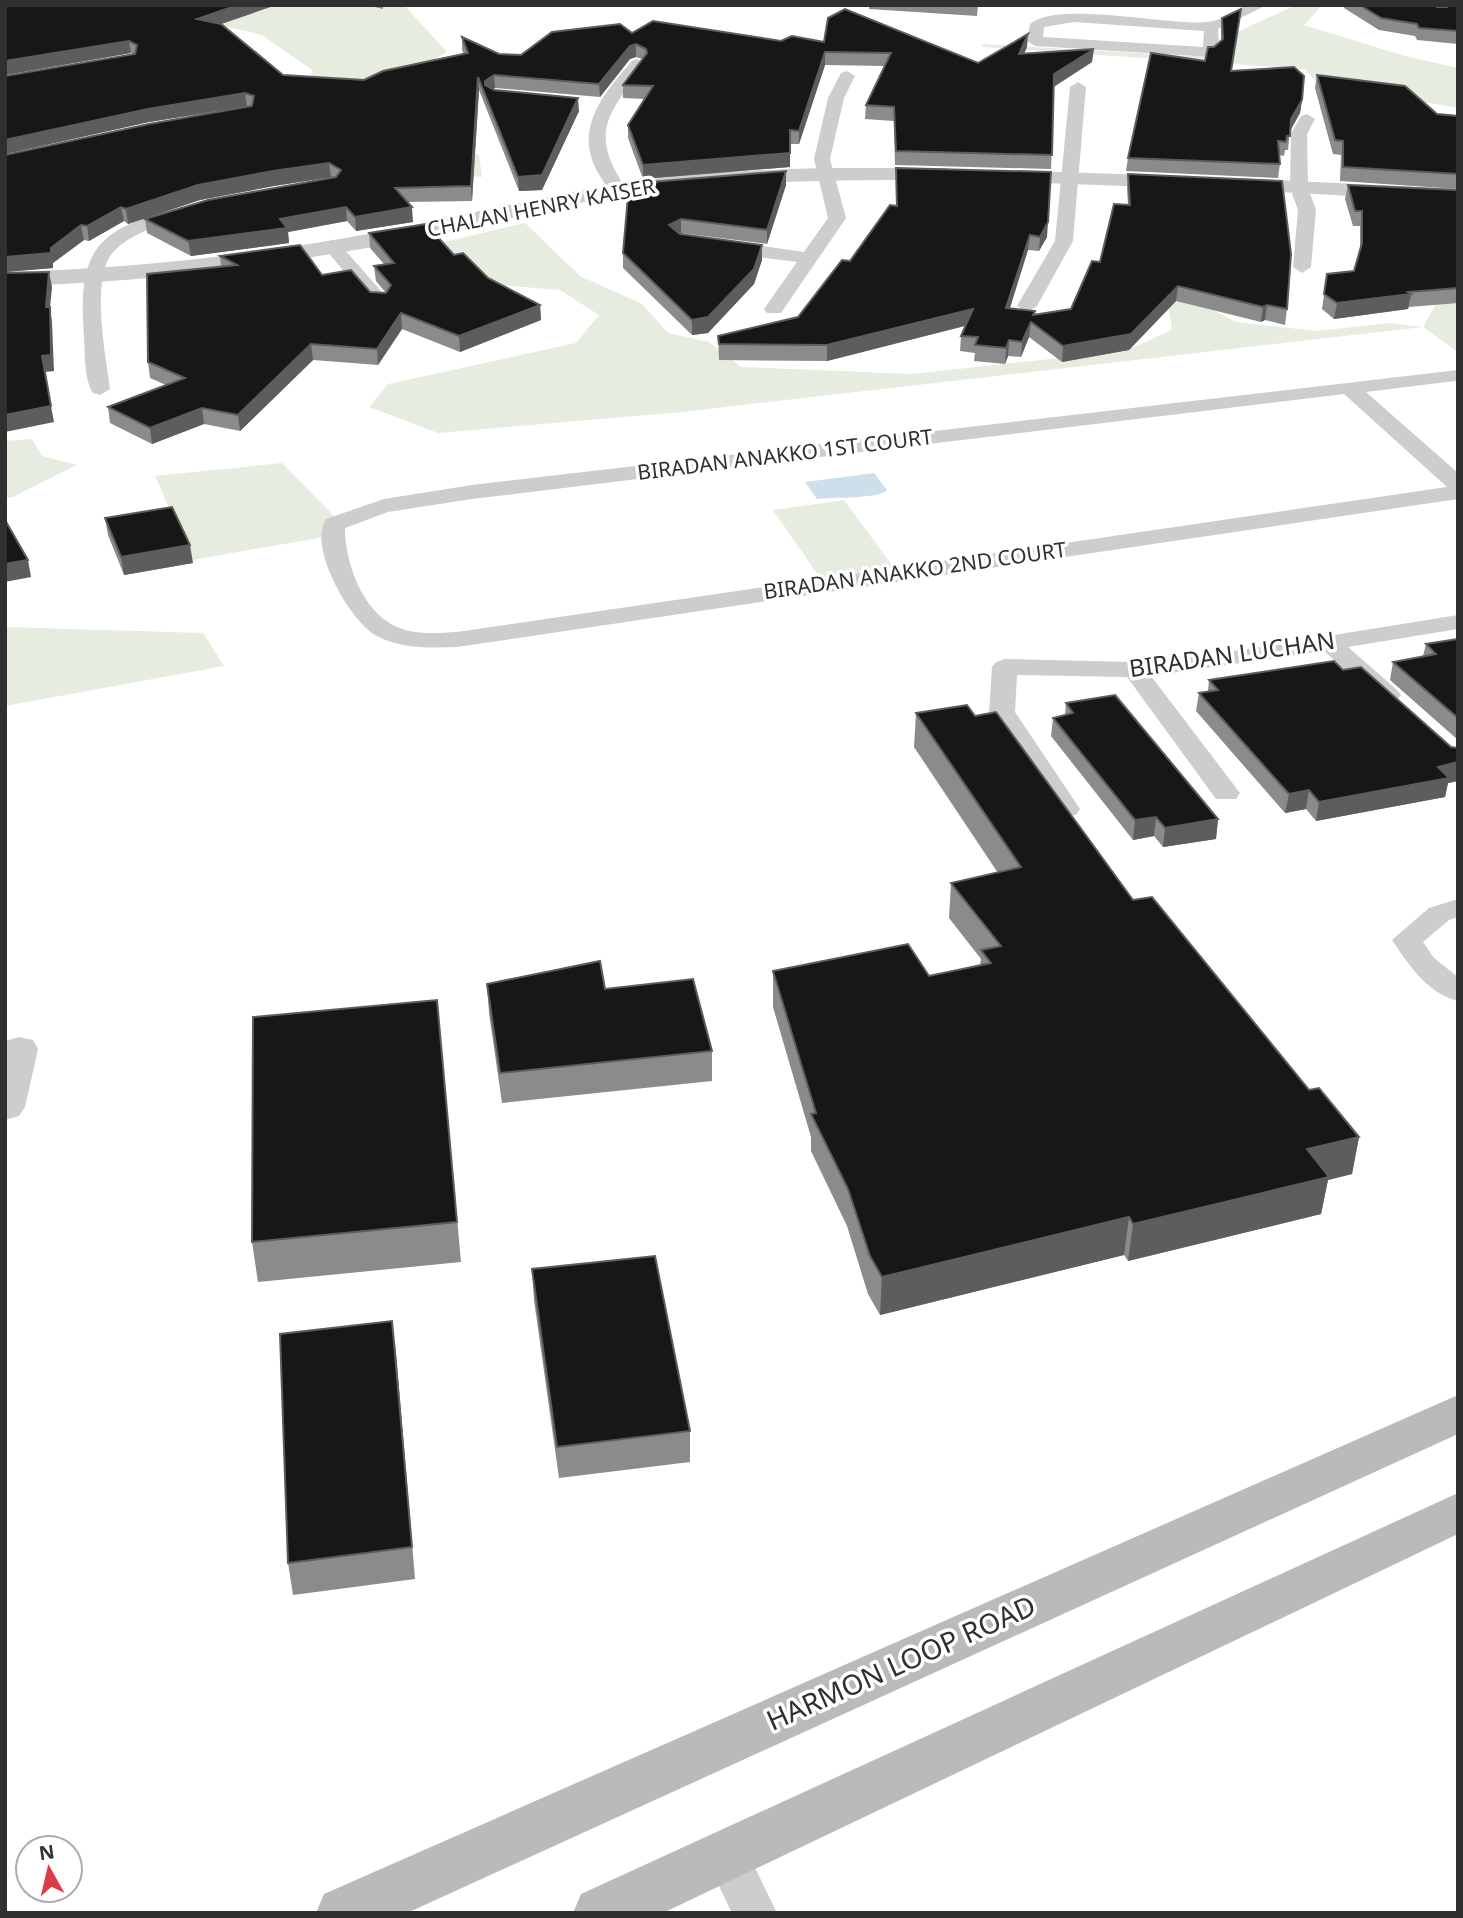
<svg xmlns="http://www.w3.org/2000/svg" width="1463" height="1918" font-family="'Noto Sans',sans-serif">
<style>
.green{fill:#e6ecdf}
.water{fill:#ccdfeb}
.lines{fill:none;stroke-linecap:round;stroke-linejoin:round}
.minor{fill:#cdcdcd;fill-rule:evenodd}
.tertiary{fill:#cdcdcd;fill-rule:evenodd}
.secondary{fill:#bababa;fill-rule:evenodd}
.wall{fill:#8b8b8b}
.shaded-wall{fill:#5d5d5d}
.building{fill:#171717;stroke:#5d5d5d;stroke-width:2}
.labels{text-anchor:middle;stroke-width:7;stroke-linejoin:round;paint-order:stroke}
.far-street-label{font-size:21px;fill:#303030;stroke:#fff}
.street-label{font-size:24px;fill:#303030;stroke:#fff}
.near-street-label{font-size:28px;fill:#303030;stroke:#fff}
</style>
<rect width="100%" height="100%" fill="#fff"/>
<g class="green">
<path d="M201,5L233,10L282,5H404L447,52L428,63L450,139L479,155L482,177L435,173L311,86L312,70L262,35L189,18Z"/>
<path d="M1296,5H1322L1304,25L1405,56L1458,68V108L1318,84L1305,69L983,47L982,44L1190,56L1230,52L1235,33Z"/>
<path d="M525,223L580,276L642,304L668,333L709,342L741,367L911,374L1125,351L1172,330L1167,298L1215,311L1236,322L1316,331L1390,323L1423,327L1438,300L1458,299V352L1423,327L682,412L438,433L369,407L388,384L576,343L599,315L560,290L499,285L461,267L440,243Z"/>
<path d="M32,439L42,456L77,465L13,497L5,498V441Z"/>
<path d="M282,463L334,516L324,537L192,560L155,476Z"/>
<path d="M844,500L894,568L820,578L773,510Z"/>
<path d="M5,627L203,633L224,666L5,706Z"/>
</g>
<path class="water" d="M874,473L887,490C880,499 833,497 817,499L805,482Z"/>
<g class="lines">
<g class="minor">
<path d="M1247,5H1267L1218,29L1219,52L1211,57L1035,46L1027,41L1030,24C1056,0 1170,26 1207,22C1220,21 1236,11 1247,5ZM1074,22L1204,31L1203,47L1043,37L1044,27Z"/>
<path d="M637,59L645,64C608,115 588,131 627,190L618,195C609,193 605,184 600,176C572,131 602,95 632,61Z"/>
<path d="M847,71L855,76L844,98L830,159L846,218L781,313H767L764,309L797,262L721,252L712,246L721,240L804,252L828,218L814,159L828,98L841,73Z"/>
<path d="M1078,82L1086,87L1073,241L1037,306L1027,312L1017,306L1055,241L1070,87Z"/>
<path d="M1307,114L1315,119L1307,134L1308,188L1316,210L1311,267L1302,273L1293,267L1298,210L1290,188L1291,134L1301,116Z"/>
<path d="M183,207L189,208L192,212L189,216C164,224 135,231 115,250C89,275 106,356 110,389L100,395L93,393C84,380 85,352 84,336C77,247 98,228 183,207Z"/>
<path d="M332,240L338,242L387,298L390,302L387,306H373L326,250L323,246Z"/>
<path d="M1458,370V380L1455,381L1366,392L1458,473V499L457,647C431,648 401,649 377,636C351,623 307,547 326,519L384,499L472,485ZM1344,394L1447,487L457,632C437,633 415,635 397,627C362,612 345,562 345,528L388,512L472,499Z"/>
<path d="M1458,615V629L1348,647L1397,690L1401,695L1397,700H1379L1324,651L1151,676L1240,793L1236,799H1216L1127,677L1017,675L1015,712L1080,809L1076,815H1056L989,712L992,667L996,662L1005,659L1134,662L1209,655Z"/>
<path d="M1458,899V917L1449,920L1423,942L1434,958L1458,977V1001C1428,994 1408,964 1392,940L1429,908Z"/>
<path d="M726,1835L742,1841L777,1913H732L704,1855L710,1841Z"/>
</g>
<g class="tertiary">
<path d="M823,168H946L957,174L946,180C836,180 727,180 618,196C554,206 490,225 426,237C287,264 147,283 5,286V272C127,269 248,256 368,234C451,219 534,197 617,184C685,173 754,170 823,168Z"/>
<path d="M1001,170L1177,176L1188,182L1177,188L993,181L990,176L993,171Z"/>
<path d="M1235,178L1458,189V202L1227,189L1224,184Z"/>
<path d="M19,1037L33,1040L38,1049L25,1107L19,1116L5,1120V1041Z"/>
</g>
<g class="secondary">
<path d="M1458,1395V1434L407,1913H316L324,1894Z"/>
<path d="M1458,1493V1534L663,1913H573L581,1894Z"/>
</g>
</g>
<g class="wall">
<path d="M5,5H276L221,24L283,75L364,80L464,54L462,50V37L499,54L521,55L632,33L781,41L824,42L978,63L1027,47L1024,54L1092,62L1054,87L1051,169L895,165L894,121L865,119L866,105L885,66L825,65L799,144H790V167L643,179L628,138V125L644,99L623,98V85L642,59L636,57L630,59L600,97L495,88L493,90L579,111L542,190L519,191L479,90L472,201L407,202L413,222L356,231L347,221L288,232L289,243L191,256L147,233L145,219L332,178L331,177L274,186L200,200L128,224L124,221L89,241L84,240L53,263V268L5,272L248,107L149,122L5,154V76L132,54L131,53L5,75Z"/>
<path d="M367,5H383V9Z"/>
<path d="M869,5H978L977,16L869,9Z"/>
<path d="M1345,5H1439L1437,7H1447L1458,5V44L1417,40L1415,36L1379,30L1344,8Z"/>
<path d="M1222,18L1232,71L1302,100L1300,113L1290,130L1288,150H1285L1284,156L1279,155L1280,164L1278,178L1126,171L1128,158L1221,41V31Z"/>
<path d="M1317,75L1437,114L1458,116V189L1340,181L1341,155L1333,154L1315,88Z"/>
<path d="M896,168L1047,237L1039,251L1028,250L1009,309L1035,311V315L1071,309L1100,262L1128,205L1127,188L1128,174L1287,309L1285,325L1265,320L1261,322L1176,301L1129,350L1062,362L1029,337L1021,357L1008,356L1005,364L974,361L975,353L960,351L961,336L965,326L827,361L719,360L718,336L798,317L850,261L896,206Z"/>
<path d="M651,182L786,185L767,244L681,233L762,260L754,284L708,333L692,335L623,268V253L651,190Z"/>
<path d="M1348,185L1458,190V303L1409,307L1408,309L1334,319L1322,309L1327,274L1354,271L1360,251V226H1353L1345,199Z"/>
<path d="M369,233L454,255L488,278L540,305L541,320L460,352L402,329L378,365L313,360L240,431L204,424L152,444L110,423L108,407L166,385L150,378L148,362L221,267L220,256L322,275L370,292L386,293L376,281L374,266L384,264L370,248Z"/>
<path d="M105,518L193,563L124,575L108,535Z"/>
<path d="M1458,639V740L1390,680L1393,662L1423,656L1426,644Z"/>
<path d="M1209,680L1458,781L1448,783L1445,797L1316,821L1306,809L1285,813L1196,711L1199,693L1208,691Z"/>
<path d="M1066,703L1218,819L1216,839L1163,847L1154,836L1133,840L1051,736L1053,718L1065,715Z"/>
<path d="M916,713L975,716L1133,900L1309,1090L1359,1137L1352,1174L1328,1180L1321,1214L1128,1261L1124,1255L880,1315L868,1294L847,1226L811,1151V1137L773,1007V971L929,976L980,965L981,959L949,918L951,883L998,873L914,747Z"/>
<path d="M487,984L605,989L712,1051V1081L502,1103L489,1013Z"/>
<path d="M437,1000L461,1262L258,1282L252,1242Z"/>
<path d="M532,1269L690,1431V1462L559,1478L534,1300Z"/>
<path d="M392,1321L415,1579L293,1595L288,1563Z"/>
</g>
<g class="shaded-wall">
<path d="M238,5H276L198,32L197,19Z"/>
<path d="M1028,34L1027,47L1018,67L1019,54Z"/>
<path d="M129,41L131,53L5,75V61Z"/>
<path d="M636,44V57L630,59L600,97L599,84L630,46Z"/>
<path d="M1094,49L1092,62L1053,87L1054,74Z"/>
<path d="M825,52V65L799,144V131Z"/>
<path d="M494,75L495,88L486,94V98L485,81Z"/>
<path d="M478,77L479,90L472,201L471,186Z"/>
<path d="M245,93L247,106L149,122L5,154V140L148,109Z"/>
<path d="M578,98L579,111L542,190L519,191L518,177Z"/>
<path d="M1302,100L1300,113L1289,133L1291,119Z"/>
<path d="M790,153V167L643,179V165Z"/>
<path d="M329,163L331,177L274,186L200,200L128,224L126,209L198,185L273,171Z"/>
<path d="M786,171V185L767,244V230Z"/>
<path d="M121,207L124,221L89,241L87,226Z"/>
<path d="M346,207L347,221L288,232L289,243L191,256L188,241L280,219Z"/>
<path d="M412,207L413,222L356,231L355,217Z"/>
<path d="M681,219V233L670,240L669,225Z"/>
<path d="M1048,222L1047,237L1039,251L1040,237Z"/>
<path d="M81,225L84,240L53,263V268L5,272V257Z"/>
<path d="M1030,235L1028,250L1005,324L1006,308Z"/>
<path d="M762,245V260L754,284L708,333L692,335V320Z"/>
<path d="M49,272L52,287L50,308L52,322L54,371L45,372L42,356Z"/>
<path d="M1178,286L1176,301L1129,350L1062,362L1063,346Z"/>
<path d="M1411,294L1408,309L1334,319L1337,303Z"/>
<path d="M540,305L541,320L460,352L459,336Z"/>
<path d="M1267,305L1265,320L1261,322L1263,307Z"/>
<path d="M973,309L972,324L827,361V345Z"/>
<path d="M401,313L402,329L378,365L377,349Z"/>
<path d="M1031,322L1029,337L1021,357L1022,342Z"/>
<path d="M1009,340L1008,356L1005,364L1006,348Z"/>
<path d="M311,344L313,360L240,431L238,415Z"/>
<path d="M51,406L54,422L5,432V415Z"/>
<path d="M202,408L204,424L152,444L150,428Z"/>
<path d="M190,545L193,563L124,575L121,557Z"/>
<path d="M28,560L31,577L5,582V564Z"/>
<path d="M1458,762V781L1448,783L1445,797L1316,821L1319,802Z"/>
<path d="M1309,790L1306,809L1285,813L1289,794Z"/>
<path d="M1156,817L1154,836L1133,840L1135,820Z"/>
<path d="M1218,819L1216,839L1163,847L1165,828Z"/>
<path d="M1359,1137L1352,1174L1328,1180L1321,1214L1128,1261L1133,1224L1307,1149Z"/>
<path d="M1129,1217L1124,1255L880,1315L882,1277Z"/>
<path d="M392,1321L396,1352L415,1579L412,1547Z"/>
</g>
<g class="building">
<path d="M5,5H238L197,19L221,24L283,75L364,80L383,71L468,53L462,37L499,54L521,55L552,32L620,24L632,33L653,21L781,41L792,36L824,42L828,18L845,9L978,63L1028,34L1019,54L1094,49L1054,74L1052,155L896,151L894,107L866,105L891,53L825,52L799,131L790,130V153L643,165L628,125L653,86L623,85L647,53L646,49L636,44L630,46L599,84L494,75L485,81V85L494,90L578,98L542,175L518,177L478,77L471,186L395,188L412,207L355,217L346,207L280,219L287,228L188,241L145,219L208,200L336,177L341,170L329,163L273,171L198,185L126,209L121,207L87,226L81,225L51,248V253L5,257V155L149,124L252,106L254,96L245,93L148,109L5,140V76L135,54L137,45L129,41L5,61Z"/>
<path d="M1360,5H1435L1437,7H1447L1449,5H1458V31L1419,28L1417,24L1381,18Z"/>
<path d="M1241,9L1231,71L1294,67L1304,76L1302,100L1291,119L1290,136H1287L1286,142L1278,141L1280,164L1128,158L1151,53L1205,61L1208,47H1214L1223,39L1222,18Z"/>
<path d="M1317,75L1405,86L1437,114L1458,116V174L1343,167V141L1335,140Z"/>
<path d="M896,168L1051,172L1048,222L1040,237L1030,235L1006,308L1035,311L1033,315L1071,309L1092,261L1100,262L1114,204L1130,205L1128,174L1282,181L1291,254L1287,309L1267,305L1263,307L1178,286L1131,334L1063,346L1031,322L1022,342L1009,340L1006,348L975,345L978,337L961,336L973,309L827,345L719,344L718,336L798,317L842,260L850,261L890,205L897,206Z"/>
<path d="M786,171L767,230L681,219L669,225L680,234L762,245L754,269L708,317L692,320L623,253L628,196L654,189L651,182Z"/>
<path d="M1348,185L1458,190V288L1408,292L1411,294L1337,303L1324,294L1327,274L1354,271L1362,243V211H1355Z"/>
<path d="M426,224L454,255L463,253L488,278L540,305L459,336L401,313L377,349L311,344L238,415L202,408L150,428L108,407L185,378L148,362L147,274L237,265L220,256L300,245L322,275L351,270L370,292L386,293L391,285L374,266L394,263L369,233Z"/>
<path d="M49,272L46,307H50L51,355L42,356L51,406L5,415V273Z"/>
<path d="M172,507L190,545L121,557L105,518Z"/>
<path d="M5,520L28,560L5,564Z"/>
<path d="M1458,639V718L1393,662L1436,654L1426,644Z"/>
<path d="M1334,661L1343,670L1361,667L1451,747L1458,748V762L1438,767L1449,778L1319,802L1309,790L1289,794L1199,693L1218,690L1209,680Z"/>
<path d="M1115,695L1218,819L1165,828L1156,817L1135,820L1053,718L1073,713L1066,703Z"/>
<path d="M967,705L975,716L996,712L1133,900L1152,897L1309,1090L1319,1088L1359,1137L1307,1149L1329,1177L1133,1224L1129,1217L882,1277L870,1256L848,1189L811,1114L816,1113L773,971L908,944L929,976L991,963L981,950L1001,946L951,883L1021,867L916,713Z"/>
<path d="M600,961L605,989L693,979L712,1051L500,1073L487,984Z"/>
<path d="M437,1000L457,1222L252,1242L253,1017Z"/>
<path d="M655,1256L690,1431L557,1447L532,1269Z"/>
<path d="M392,1321L412,1547L288,1563L280,1334Z"/>
</g>
<g class="labels">
<g class="far-street-label">
<text transform="translate(541 208) rotate(-11)" y="7">CHALAN HENRY KAISER</text>
<text transform="translate(785 455) rotate(-7)" y="7">BIRADAN ANAKKO 1ST COURT</text>
<text transform="translate(915 571) rotate(-8)" y="7">BIRADAN ANAKKO 2ND COURT</text>
</g>
<g class="street-label">
<text transform="translate(1232 655) rotate(-8)" y="8">BIRADAN LUCHAN</text>
</g>
<g class="near-street-label">
<text transform="translate(901 1663) rotate(-24)" y="10">HARMON LOOP ROAD</text>
</g>
</g>
<rect width="1463" height="1918" fill="none" stroke="#303030" stroke-width="14"/>
<g transform="translate(49 1869) rotate(352)"><circle r="33" fill="#ffffff" stroke="#acacac" stroke-width="2"/>
<path d="M0-5L12 26L0 18L-12 26Z" fill="#dc3c48"/>
<text y="-10" font-size="19" font-weight="bold" text-anchor="middle" fill="#303030">N</text>
</g>
</svg>
